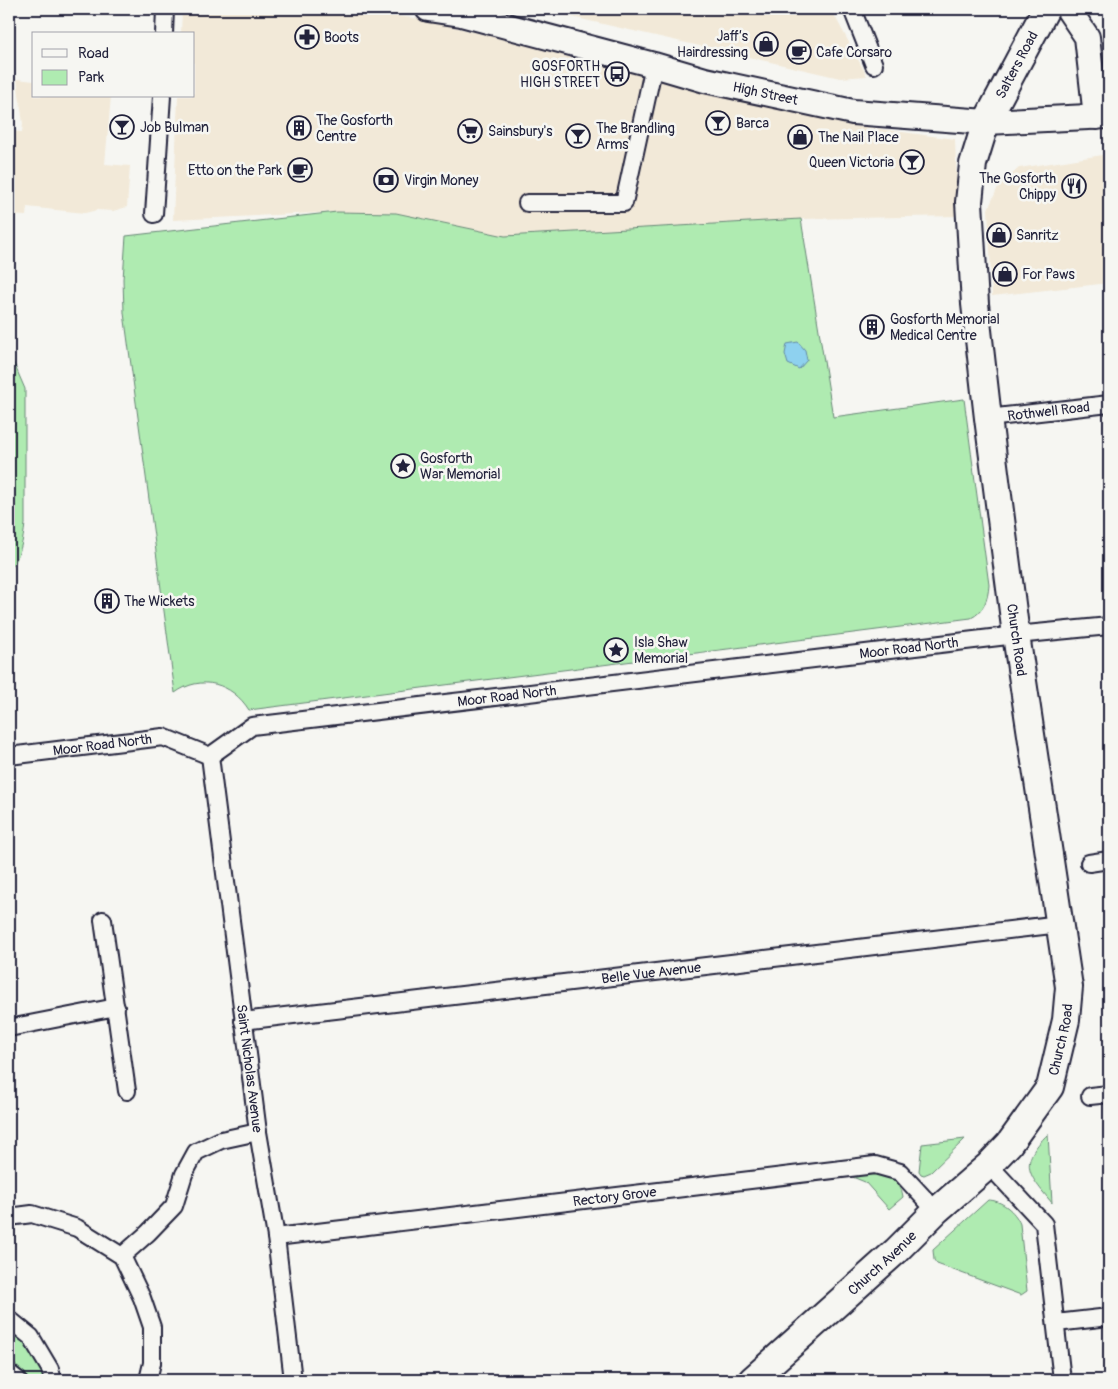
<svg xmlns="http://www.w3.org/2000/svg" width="1118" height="1389" font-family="Pangolin,sans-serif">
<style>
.built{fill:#f2e9d8}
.green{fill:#afebb1;stroke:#688676}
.water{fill:#8ed1ef;stroke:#638ba7}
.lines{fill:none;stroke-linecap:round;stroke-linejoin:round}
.street-casing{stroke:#22223b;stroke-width:20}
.secondary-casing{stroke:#22223b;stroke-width:28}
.primary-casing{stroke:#22223b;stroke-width:30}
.street{stroke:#f6f6f2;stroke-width:16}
.secondary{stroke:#f6f6f2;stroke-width:24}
.primary{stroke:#f6f6f2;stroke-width:26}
.labels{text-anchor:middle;stroke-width:5;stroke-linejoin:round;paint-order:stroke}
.poi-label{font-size:14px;fill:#22223b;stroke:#f6f6f2;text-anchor:start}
.street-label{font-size:14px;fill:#22223b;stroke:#f6f6f2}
</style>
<rect width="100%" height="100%" fill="#f6f6f2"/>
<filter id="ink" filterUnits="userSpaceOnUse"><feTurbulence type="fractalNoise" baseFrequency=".02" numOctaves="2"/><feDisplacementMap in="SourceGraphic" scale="10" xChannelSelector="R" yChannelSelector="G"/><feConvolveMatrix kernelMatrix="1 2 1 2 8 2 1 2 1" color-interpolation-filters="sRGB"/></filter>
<g filter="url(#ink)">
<g class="built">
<path d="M182,9H337L421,19L857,126L955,139L958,216L801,219L505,236L396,213L337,212L173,220L178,96H194V34H181Z"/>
<path d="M537,9H831L867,76L840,78Z"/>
<path d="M17,79L34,81V96H111L105,164L130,166L127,207L113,211L97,210L85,213L27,207L26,216L9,215V131L22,132L23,124Z"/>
<path d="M1109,154V283L992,296L988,209L999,185L1019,168Z"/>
</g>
<g class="green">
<path d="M337,212L396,213L505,236L801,219L833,417L964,399L989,585C988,599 984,612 971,618L249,710C232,683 201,674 175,693L124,313L123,279L126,236Z"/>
<path d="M9,352L25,389V524C23,541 20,557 9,571Z"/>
<path d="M1048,1134L1052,1203C1029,1175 1017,1164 1048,1134Z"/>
<path d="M965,1139L931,1172L924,1175L921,1174L919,1171L922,1144Z"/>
<path d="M872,1173C887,1174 901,1180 903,1197L889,1209L865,1182L850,1176Z"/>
<path d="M988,1200C1001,1200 1015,1211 1020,1224L1027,1291L1021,1295L937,1264L934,1260L933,1250Z"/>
<path d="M9,1325L27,1341L48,1380C26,1380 25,1380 9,1365Z"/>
</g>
<path class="water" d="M798,342L805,350L807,360L799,369L788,364L785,354L787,344Z"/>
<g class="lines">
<g class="street-casing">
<g id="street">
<path d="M852,9L874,65"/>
<path d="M164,34L165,9"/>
<path d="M527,203H624L654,65"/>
<path d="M154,214L162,96"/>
<path id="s1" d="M988,418L1109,404"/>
<path id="s2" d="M9,756L163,737L210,756L252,726L1016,635L1109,626"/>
<path id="s3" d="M210,756L258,1132L276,1237L293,1380"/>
<path d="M1089,863L1109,860"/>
<path d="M103,920L127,1091"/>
<path id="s4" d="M243,1021L1060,924"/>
<path d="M9,1028L116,1007"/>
<path d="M1090,1096L1109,1094"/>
<path d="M989,1165L1044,1224L1062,1380"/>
<path d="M9,1217L32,1214L77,1228L122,1256L142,1298L152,1327V1363L148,1380"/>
<path id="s5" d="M276,1237L875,1165L900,1172L936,1211"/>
<path d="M122,1256L148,1233L174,1206L184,1174L196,1152L221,1140L258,1132"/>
<path d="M9,1319L31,1337L50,1369L53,1380"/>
<path d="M1056,1323L1109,1317"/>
<path d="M9,1373L18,1380"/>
</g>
</g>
<g class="secondary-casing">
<g id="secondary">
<path id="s6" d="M428,9L461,14L654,65L705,80L853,112L986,122L1109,116"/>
<path d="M1068,9L1087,37L1096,117"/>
</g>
</g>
<g class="primary-casing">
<g id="primary">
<path id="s7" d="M752,1380L896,1251L936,1211L989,1165L1009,1144L1050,1087L1066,1020L1069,987L1016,635L988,418L975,304L969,202L973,164L986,122L1046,9"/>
</g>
</g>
<use href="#street" class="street"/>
<use href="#secondary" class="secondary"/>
<use href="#primary" class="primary"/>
</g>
</g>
<defs>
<g id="pharmacy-ring" transform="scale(1.25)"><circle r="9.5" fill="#f6f6f2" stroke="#22223b" stroke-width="1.5"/><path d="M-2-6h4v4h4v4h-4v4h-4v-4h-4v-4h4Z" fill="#22223b"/></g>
<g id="shop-ring" transform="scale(1.25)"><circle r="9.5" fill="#f6f6f2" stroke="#22223b" stroke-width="1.5"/><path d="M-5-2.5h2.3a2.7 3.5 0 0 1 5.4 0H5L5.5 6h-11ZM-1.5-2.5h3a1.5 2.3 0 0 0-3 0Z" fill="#22223b"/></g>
<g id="cafe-ring" transform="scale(1.25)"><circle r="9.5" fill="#f6f6f2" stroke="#22223b" stroke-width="1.5"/><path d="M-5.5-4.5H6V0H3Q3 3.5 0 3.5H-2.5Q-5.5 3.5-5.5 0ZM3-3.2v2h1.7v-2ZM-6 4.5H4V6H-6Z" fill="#22223b"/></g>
<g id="bus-ring" transform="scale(1.25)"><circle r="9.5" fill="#f6f6f2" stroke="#22223b" stroke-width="1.5"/><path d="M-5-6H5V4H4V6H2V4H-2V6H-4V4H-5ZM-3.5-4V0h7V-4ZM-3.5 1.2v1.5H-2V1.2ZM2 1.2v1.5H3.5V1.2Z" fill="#22223b"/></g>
<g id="bar-ring" transform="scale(1.25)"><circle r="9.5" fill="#f6f6f2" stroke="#22223b" stroke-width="1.5"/><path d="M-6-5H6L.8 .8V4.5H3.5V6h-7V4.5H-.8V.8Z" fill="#22223b"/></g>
<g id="building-ring" transform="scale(1.25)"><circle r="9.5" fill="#f6f6f2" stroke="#22223b" stroke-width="1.5"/><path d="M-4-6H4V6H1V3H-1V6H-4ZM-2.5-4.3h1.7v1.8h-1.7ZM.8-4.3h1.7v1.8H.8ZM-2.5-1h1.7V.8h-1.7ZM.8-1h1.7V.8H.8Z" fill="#22223b"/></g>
<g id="supermarket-ring" transform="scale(1.25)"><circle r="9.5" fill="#f6f6f2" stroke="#22223b" stroke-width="1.5"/><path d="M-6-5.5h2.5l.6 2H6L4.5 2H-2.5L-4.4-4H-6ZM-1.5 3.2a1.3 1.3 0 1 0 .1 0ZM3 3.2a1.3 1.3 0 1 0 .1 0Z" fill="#22223b"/></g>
<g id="bank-ring" transform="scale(1.25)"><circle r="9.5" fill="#f6f6f2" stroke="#22223b" stroke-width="1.5"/><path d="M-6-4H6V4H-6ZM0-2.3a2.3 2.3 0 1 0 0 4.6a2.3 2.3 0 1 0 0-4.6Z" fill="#22223b"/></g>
<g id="restaurant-ring" transform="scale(1.25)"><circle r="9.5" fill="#f6f6f2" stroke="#22223b" stroke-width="1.5"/><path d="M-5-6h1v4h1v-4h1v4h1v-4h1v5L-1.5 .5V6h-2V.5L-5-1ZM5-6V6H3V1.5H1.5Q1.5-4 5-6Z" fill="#22223b"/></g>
<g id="sight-ring" transform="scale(1.25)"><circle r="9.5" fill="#f6f6f2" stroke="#22223b" stroke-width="1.5"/><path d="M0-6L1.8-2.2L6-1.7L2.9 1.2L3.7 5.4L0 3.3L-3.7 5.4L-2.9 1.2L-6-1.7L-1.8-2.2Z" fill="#22223b"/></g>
</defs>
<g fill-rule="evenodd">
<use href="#pharmacy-ring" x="307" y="37"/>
<use href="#shop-ring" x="766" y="44"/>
<use href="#cafe-ring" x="799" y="52"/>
<use href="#bus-ring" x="617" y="74"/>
<use href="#bar-ring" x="718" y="123"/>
<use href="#bar-ring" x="122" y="127"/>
<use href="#building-ring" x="299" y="128"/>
<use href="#supermarket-ring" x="470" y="131"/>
<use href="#bar-ring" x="578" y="136"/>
<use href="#shop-ring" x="800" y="137"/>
<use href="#bar-ring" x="912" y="162"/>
<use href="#cafe-ring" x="300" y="170"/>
<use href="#bank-ring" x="386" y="180"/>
<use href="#restaurant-ring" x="1074" y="186"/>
<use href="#shop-ring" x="999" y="235"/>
<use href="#shop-ring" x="1005" y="274"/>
<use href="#building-ring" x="872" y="327"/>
<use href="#sight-ring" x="403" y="466"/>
<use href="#building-ring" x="107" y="601"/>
<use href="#sight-ring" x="616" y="650"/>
</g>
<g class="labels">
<g class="poi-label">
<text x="748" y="41" text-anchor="end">Jaff’s<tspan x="748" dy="16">Hairdressing</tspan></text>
<text x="324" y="42">Boots</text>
<text x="816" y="57">Cafe Corsaro</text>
<text x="600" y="71" text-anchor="end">GOSFORTH<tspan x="600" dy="16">HIGH STREET</tspan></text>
<text x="316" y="125">The Gosforth<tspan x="316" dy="16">Centre</tspan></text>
<text x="736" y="128">Barca</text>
<text x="140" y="132">Job Bulman</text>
<text x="596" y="133">The Brandling<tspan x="596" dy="16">Arms</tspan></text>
<text x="488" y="136">Sainsbury's</text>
<text x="818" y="142">The Nail Place</text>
<text x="894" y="167" text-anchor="end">Queen Victoria</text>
<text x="282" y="175" text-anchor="end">Etto on the Park</text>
<text x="1056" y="183" text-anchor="end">The Gosforth<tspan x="1056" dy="16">Chippy</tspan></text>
<text x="404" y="185">Virgin Money</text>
<text x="1016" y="240">Sanritz</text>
<text x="1022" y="279">For Paws</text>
<text x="890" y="324">Gosforth Memorial<tspan x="890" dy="16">Medical Centre</tspan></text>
<text x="420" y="463">Gosforth<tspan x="420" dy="16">War Memorial</tspan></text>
<text x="124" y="606">The Wickets</text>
<text x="634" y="647">Isla Shaw<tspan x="634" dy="16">Memorial</tspan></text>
</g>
<g class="street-label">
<text dy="5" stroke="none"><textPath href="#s7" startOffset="1460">Salters Road</textPath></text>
<text dy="5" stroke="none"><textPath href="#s6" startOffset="348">High Street</textPath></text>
<text dy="5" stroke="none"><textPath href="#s1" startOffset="61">Rothwell Road</textPath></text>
<text transform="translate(1017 640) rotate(82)" y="5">Church Road</text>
<text dy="5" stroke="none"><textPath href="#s2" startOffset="919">Moor Road North</textPath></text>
<text dy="5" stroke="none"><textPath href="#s2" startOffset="514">Moor Road North</textPath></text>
<text dy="5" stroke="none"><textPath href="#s2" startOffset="94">Moor Road North</textPath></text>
<text dy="5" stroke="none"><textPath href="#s4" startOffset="411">Belle Vue Avenue</textPath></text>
<text dy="5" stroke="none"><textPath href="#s7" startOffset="468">Church Road</textPath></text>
<text dy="5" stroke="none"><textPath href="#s3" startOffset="315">Saint Nicholas Avenue</textPath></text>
<text dy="5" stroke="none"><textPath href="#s5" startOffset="341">Rectory Grove</textPath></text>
<text dy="5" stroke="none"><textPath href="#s7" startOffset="175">Church Avenue</textPath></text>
</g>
</g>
<rect width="1118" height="1389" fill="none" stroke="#f6f6f2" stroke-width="30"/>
<rect x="15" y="15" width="1088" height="1359" fill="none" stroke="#22223b" stroke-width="2" filter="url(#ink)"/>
<rect x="32" y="32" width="162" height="65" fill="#f6f6f2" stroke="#a1a1a9"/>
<rect x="42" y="49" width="25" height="8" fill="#f6f6f2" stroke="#a1a1a9"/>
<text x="78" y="58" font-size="15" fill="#22223b">Road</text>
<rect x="42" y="70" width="25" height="15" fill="#afebb1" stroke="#a1a1a9"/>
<text x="78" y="82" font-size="15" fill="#22223b">Park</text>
</svg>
